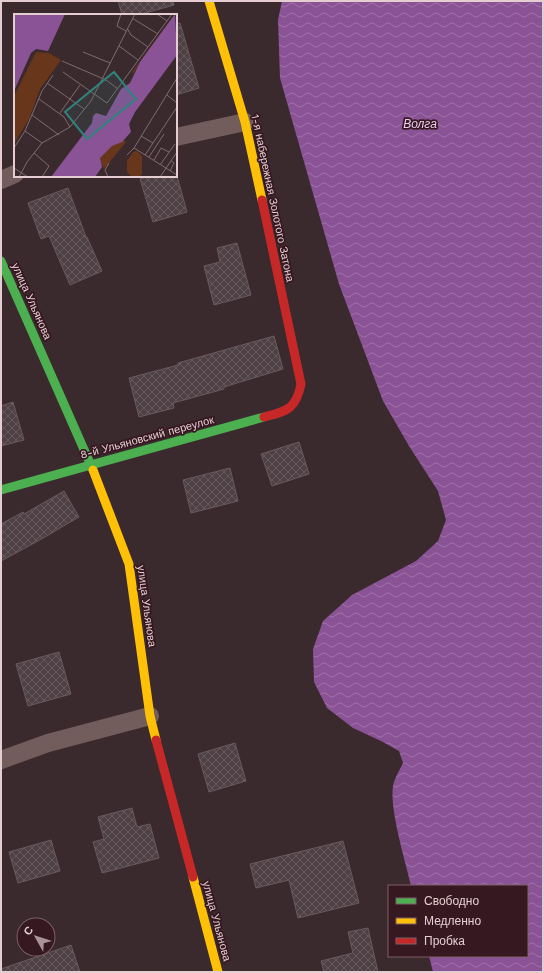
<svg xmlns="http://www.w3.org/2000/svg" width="544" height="973" font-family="'Work Sans',sans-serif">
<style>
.water{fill:url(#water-waves)}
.building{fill:url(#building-cross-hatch);stroke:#695a60}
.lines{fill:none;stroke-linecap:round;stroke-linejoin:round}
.street{stroke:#725d5c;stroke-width:18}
.fast{stroke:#4caf50;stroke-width:9}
.slow{stroke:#ffc107;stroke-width:9}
.jam{stroke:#c62828;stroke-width:9}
.labels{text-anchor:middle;stroke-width:3.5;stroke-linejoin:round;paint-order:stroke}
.street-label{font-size:11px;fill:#e4ced2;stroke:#361820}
.water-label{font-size:12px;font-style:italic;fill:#edcdf4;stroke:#361820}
.inset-road{fill:none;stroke:#7e6b6f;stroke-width:1}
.view{fill:#2f837d;fill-opacity:0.15;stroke:#2f837d;stroke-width:2}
.inset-edge{fill:none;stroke:#e4ced2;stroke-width:2}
</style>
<defs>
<pattern id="water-waves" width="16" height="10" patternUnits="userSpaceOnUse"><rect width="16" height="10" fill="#8a5395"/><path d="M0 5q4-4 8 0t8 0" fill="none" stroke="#a072a8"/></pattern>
<pattern id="building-cross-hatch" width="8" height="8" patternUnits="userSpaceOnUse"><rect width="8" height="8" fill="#4e4045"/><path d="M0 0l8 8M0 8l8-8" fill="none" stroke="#675a5f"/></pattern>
</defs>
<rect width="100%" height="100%" fill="#3a292d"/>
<path class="water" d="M282,1H543V972H433L429,956H527V886H411C406,863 387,803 394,782C396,776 400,769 403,763L399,751L381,741L353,728L327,708L314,682L313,649L323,621L352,595L416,561L438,541L446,520L438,491L409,446L383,401L339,284L280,78L278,20Z"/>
<g class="building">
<path d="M118,1H173L174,5L138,15H122Z"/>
<path d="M180,23L199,88L176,95V24Z"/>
<path d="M149,176H177L187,212L153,222L140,179Z"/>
<path d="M68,188L86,237H87L102,271L70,285L49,236L41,239L28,203Z"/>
<path d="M237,243L251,295L214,305L204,266L220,262L217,248Z"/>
<path d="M274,336L283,369L224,387V389L173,403L174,408L139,417L129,378L178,365V363Z"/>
<path d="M13,402L24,440L1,446V406Z"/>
<path d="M299,442L309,474L272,486L261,454Z"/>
<path d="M230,468L238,501L191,513L183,480Z"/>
<path d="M64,491L79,517L38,541L1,561V524L23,512L24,514Z"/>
<path d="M59,652L71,694L28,706L16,664Z"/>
<path d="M235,743L246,781L209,792L198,754Z"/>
<path d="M132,808L137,827L150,824L159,858L102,873L93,842L104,839L98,817Z"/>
<path d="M51,840L60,871L18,883L9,852Z"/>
<path d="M343,841L359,903L298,918L289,880L256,888L250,864Z"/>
<path d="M368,928L378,972H324L321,961L353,953L348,932Z"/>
<path d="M71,945L80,972H1V969Z"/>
</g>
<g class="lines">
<g class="street">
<path d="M176,137L245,122"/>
<path d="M1,180L15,174"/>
<path d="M1,760L48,743L150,716"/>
</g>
<g class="fast">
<path d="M1,261L93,470"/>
<path d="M1,490L264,417"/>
</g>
<g class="slow">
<path d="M209,1L245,122L262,200"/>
<path d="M93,470L129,564L150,716L156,740"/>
<path d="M193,877L218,972"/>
</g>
<g class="jam">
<path d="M262,200L301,384C296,410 286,411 264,417"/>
<path d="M156,740L193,877"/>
</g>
</g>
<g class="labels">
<g class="street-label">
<text transform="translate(273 198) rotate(78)" y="4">1-я набережная Золотого Затона</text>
<text transform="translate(32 301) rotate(66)" y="4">улица Ульянова</text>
<text transform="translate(147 437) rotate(-15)" y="4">8-й Ульяновский переулок</text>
<text transform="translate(147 606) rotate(82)" y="4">улица Ульянова</text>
<text transform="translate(217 921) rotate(75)" y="4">улица Ульянова</text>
</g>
<g class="water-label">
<text x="420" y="128">Волга</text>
</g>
</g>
<g transform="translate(14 14)">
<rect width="163" height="163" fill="#3a292d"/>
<path d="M22,38L35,39L47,46L26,75L15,105L0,130V82Z" fill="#68361b"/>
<path d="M161,0L151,16L126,48L119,60L118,58ZM110,126L112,128L90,155L86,148V144L98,132Z" fill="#68361b"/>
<path d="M123,137L128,142V160L125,163H118L113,158V147L119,138Z" fill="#68361b"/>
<path d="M0,0H51L34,37L22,35L17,39L0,77ZM161,0L163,41L121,98L115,110L117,118L108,128L98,132L86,144L88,153L81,163H37L78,109L79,102L82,99L92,102L107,75L116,69L126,48Z" fill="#8a5395"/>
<path class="inset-road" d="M107,0L103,12L112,17M143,0L153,7M118,4L144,20M113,14L117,21L134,33M105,32L124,46M69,38L96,49M48,47L92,66L104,75M49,58L93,89L158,0M33,69L70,95M153,81L163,89M25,85L50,103L56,113M46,99L66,71M18,101L45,121M11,117L28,129M127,122L139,129M0,134L11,117L28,77L39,61M120,134L163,161M20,139L35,152L28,163M113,141L120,134L163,64M131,141L163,93M135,143L150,120M140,146L147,134L155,138M146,151L161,130M0,154L14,163M156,157L160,149L157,147M5,163L13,148L28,129L56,113L77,87L121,0M94,163L91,156L95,149M146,163L163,138"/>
<path class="view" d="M100,58L122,85L73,125L51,98Z"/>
<rect width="163" height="163" class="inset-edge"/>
</g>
<rect width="544" height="973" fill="none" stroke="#e4ced2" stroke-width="4"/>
<rect x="388" y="885" width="140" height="72" fill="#361820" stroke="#7c6167"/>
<rect x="396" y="898" width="20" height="6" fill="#4caf50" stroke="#7c6167"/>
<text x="424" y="905" font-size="12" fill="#e4ced2">Свободно</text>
<rect x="396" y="918" width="20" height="6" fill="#ffc107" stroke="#7c6167"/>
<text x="424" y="925" font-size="12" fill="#e4ced2">Медленно</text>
<rect x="396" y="938" width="20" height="6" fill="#c62828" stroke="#7c6167"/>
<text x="424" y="945" font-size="12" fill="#e4ced2">Пробка</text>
<g transform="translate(36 937) rotate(309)"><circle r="19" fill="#361820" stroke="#7c6167"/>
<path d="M0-3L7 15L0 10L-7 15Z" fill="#a89498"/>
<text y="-6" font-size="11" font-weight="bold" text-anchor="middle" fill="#e4ced2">С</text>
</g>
</svg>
